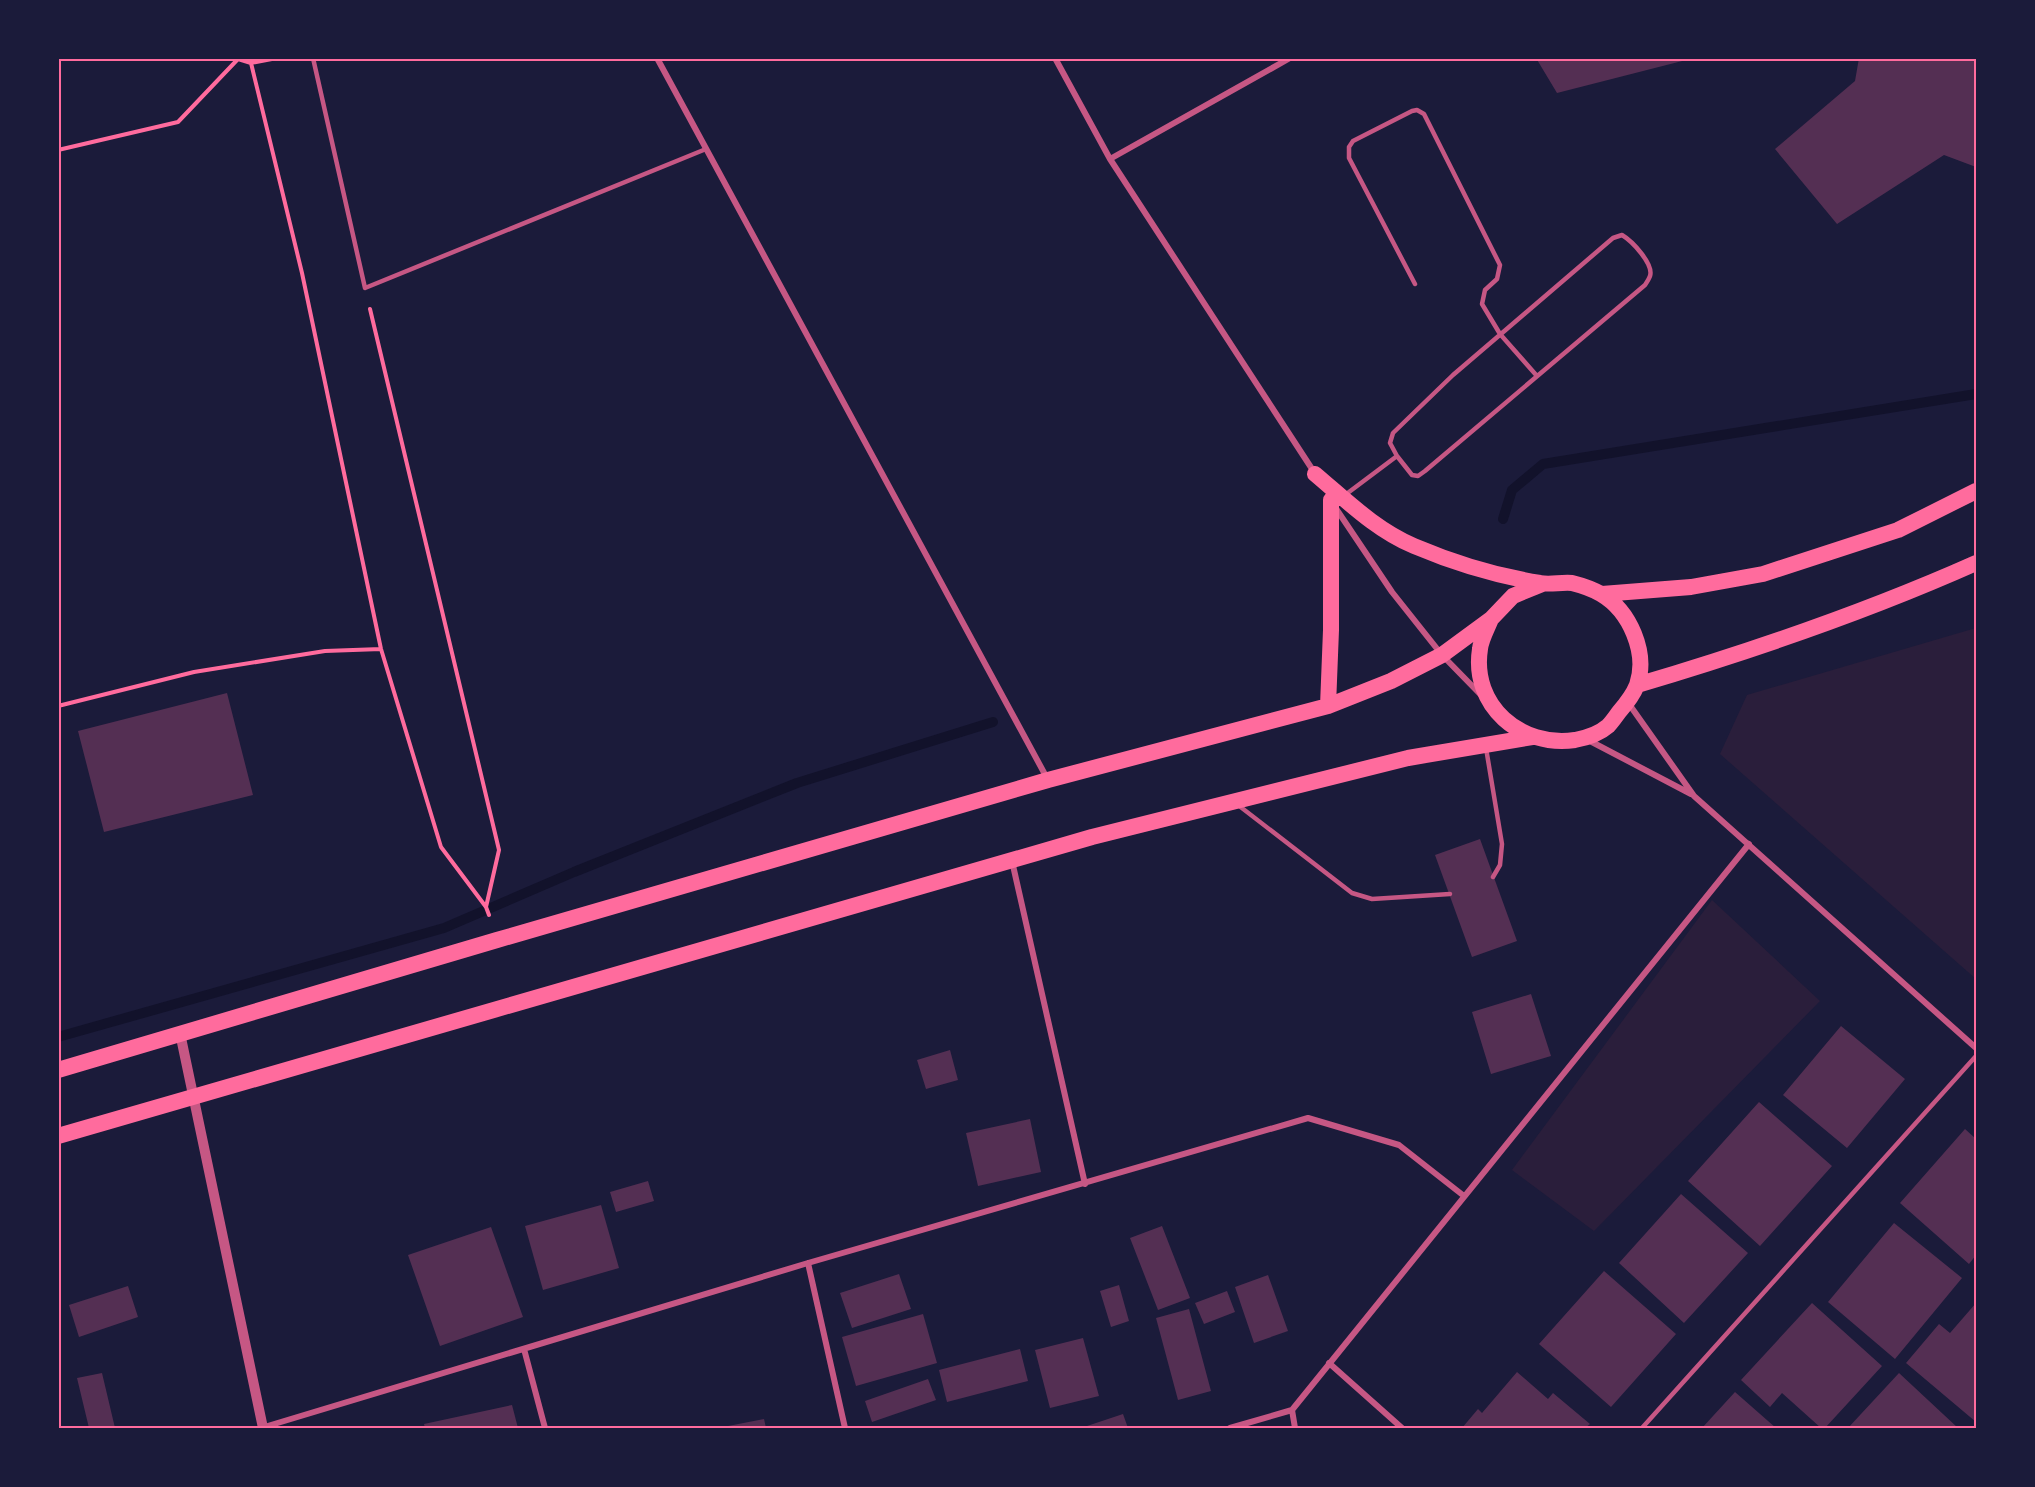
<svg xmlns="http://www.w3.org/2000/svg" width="2035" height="1487" viewBox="0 0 2035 1487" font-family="'DM Sans',sans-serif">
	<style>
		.green { fill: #2a1e3b }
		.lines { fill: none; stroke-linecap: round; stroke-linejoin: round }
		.stream { stroke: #12122b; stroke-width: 10 }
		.building { fill: #542f53 }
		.path { stroke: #ff6b9d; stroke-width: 4 }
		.service { stroke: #c65784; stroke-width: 4.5 }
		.minor { stroke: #c65784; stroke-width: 6 }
		.tertiary { stroke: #c65784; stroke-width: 10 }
		.trunk { stroke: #ff6b9d; stroke-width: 16 }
		.neatline { fill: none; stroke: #ff6b9d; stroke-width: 2 }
	</style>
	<rect width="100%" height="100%" fill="#1b1b3a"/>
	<path class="green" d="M 1976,628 L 1976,979 L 1720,754 L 1747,695 Z
		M 1712,900 L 1820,1001 L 1594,1231 L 1512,1170 Z"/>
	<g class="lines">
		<path class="stream" d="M 1503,519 L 1512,490 L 1543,464 L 1976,394
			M 58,1037 L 444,928 L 574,872 L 797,783 L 993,722"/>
	</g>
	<path class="building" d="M 1536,58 L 1690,58 L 1690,59 L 1557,93 Z
		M 1859,58 L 1976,58 L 1976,167 L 1944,155 L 1837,224 L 1775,149 L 1855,81 Z
		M 227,693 L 253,795 L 104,832 L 78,731 Z
		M 1480,839 L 1517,941 L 1472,957 L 1435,855 Z
		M 1531,994 L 1551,1056 L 1491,1074 L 1472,1012 Z
		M 1841,1026 L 1905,1079 L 1847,1148 L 1783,1095 Z
		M 950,1050 L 958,1080 L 926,1089 L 917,1060 Z
		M 1759,1102 L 1832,1166 L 1760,1246 L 1688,1181 Z
		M 1030,1119 L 1041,1172 L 978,1186 L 966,1133 Z
		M 1965,1129 L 1976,1139 L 1976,1255 L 1969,1264 L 1900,1203 Z
		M 648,1181 L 654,1201 L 616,1212 L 610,1192 Z
		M 1681,1194 L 1748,1253 L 1684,1323 L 1619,1263 Z
		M 601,1205 L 619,1268 L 543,1290 L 525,1226 Z
		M 1894,1223 L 1962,1278 L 1895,1359 L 1828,1302 Z
		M 1162,1226 L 1190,1298 L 1158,1310 L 1130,1238 Z
		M 491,1227 L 523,1317 L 440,1346 L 408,1255 Z
		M 1604,1271 L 1676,1334 L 1611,1407 L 1539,1344 Z
		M 899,1274 L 911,1309 L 852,1328 L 840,1293 Z
		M 1268,1275 L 1288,1331 L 1254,1343 L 1235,1287 Z
		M 1119,1285 L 1129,1321 L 1111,1327 L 1100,1291 Z
		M 128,1286 L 138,1317 L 79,1337 L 69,1305 Z
		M 1227,1291 L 1235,1312 L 1204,1324 L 1195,1303 Z
		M 1812,1303 L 1882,1366 L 1825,1428 L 1821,1428 L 1782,1393 L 1770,1407 L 1741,1380 Z
		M 1976,1303 L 1976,1422 L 1906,1363 L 1939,1324 L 1950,1333 Z
		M 1189,1309 L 1211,1391 L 1178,1400 L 1156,1318 Z
		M 923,1314 L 937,1363 L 856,1386 L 842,1337 Z
		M 1083,1338 L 1099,1396 L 1050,1408 L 1035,1350 Z
		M 1020,1349 L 1028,1381 L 947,1402 L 939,1370 Z
		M 1517,1372 L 1548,1399 L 1553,1393 L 1590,1424 L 1585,1428 L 1462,1428 L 1478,1409 L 1482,1413 Z
		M 102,1373 L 115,1428 L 89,1428 L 77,1378 Z
		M 1899,1373 L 1958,1428 L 1848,1428 Z
		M 928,1379 L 936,1400 L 872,1422 L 865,1401 Z
		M 1735,1392 L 1776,1428 L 1702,1428 Z
		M 512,1405 L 518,1428 L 425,1428 L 424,1424 Z
		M 1123,1414 L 1128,1428 L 1081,1428 Z
		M 764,1419 L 766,1428 L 723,1428 L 723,1427 Z"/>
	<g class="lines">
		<path class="path" d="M 238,59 L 251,63 L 277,58
			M 251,63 L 302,273 L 381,649 L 441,847 L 486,907
			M 58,150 L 178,122 L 238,59
			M 370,309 L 499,850 L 486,907 L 489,915
			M 58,706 L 194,672 L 325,651 L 381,649"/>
		<path class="service" d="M 313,58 L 365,288 L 706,149
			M 1415,284 L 1349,158 L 1349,147 L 1353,141 L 1412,111 L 1417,110 L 1424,114 L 1500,265 L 1497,279 L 1485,290 L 1482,304 L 1500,334 L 1537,376
			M 1345,495 L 1397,456 L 1390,443 L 1393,433 L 1453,375 L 1613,238 L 1622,235 C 1632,241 1654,264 1650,276 C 1649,279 1647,282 1645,285 L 1425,471 L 1418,476 L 1412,475 L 1397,456
			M 1486,748 L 1502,844 L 1500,865 L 1493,877
			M 1238,805 L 1352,893 L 1372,899 L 1450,894
			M 1642,1428 L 1976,1056"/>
		<path class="minor" d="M 657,58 L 1048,780
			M 1055,58 L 1110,159 L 1314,472
			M 1110,159 L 1290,58
			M 1335,507 L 1392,592 L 1442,655 L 1481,695
			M 1629,704 L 1694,796 L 1976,1048
			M 1588,740 L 1691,794
			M 1012,861 L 1085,1184
			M 808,1263 L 845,1428
			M 524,1349 L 545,1428
			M 1329,1363 L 1402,1428
			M 1292,1410 L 1295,1428
			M 261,1428 L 808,1263 L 1308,1118 L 1399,1145 L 1464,1196
			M 1230,1428 L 1292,1410 L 1749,844"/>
		<path class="tertiary" d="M 180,1033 L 263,1428"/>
		<path class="trunk" d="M 1315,474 C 1347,501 1376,530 1414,546 C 1454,563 1497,576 1540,583 C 1550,585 1561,582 1572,583 C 1580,585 1594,590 1601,594 C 1630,611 1648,653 1637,685 C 1633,695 1626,704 1619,712 C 1616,716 1612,722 1608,726 C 1600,733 1586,738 1575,740 C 1521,748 1471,706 1480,649 C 1481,639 1487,629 1491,619
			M 1602,594 L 1691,587 L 1763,574 L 1898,530 L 1976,491
			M 1637,685 C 1752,651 1866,612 1976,563
			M 1328,706 L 1331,630 L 1331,500
			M 58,1070 L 497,940 L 1048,780 L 1328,706 L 1391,681 L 1442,655 L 1491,619 L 1513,596 L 1542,584
			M 58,1136 L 1092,837 L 1408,758 L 1532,737"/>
	</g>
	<rect width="2035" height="1487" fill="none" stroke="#1b1b3a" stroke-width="120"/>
	<rect x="60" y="60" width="1915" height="1367" class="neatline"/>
</svg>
